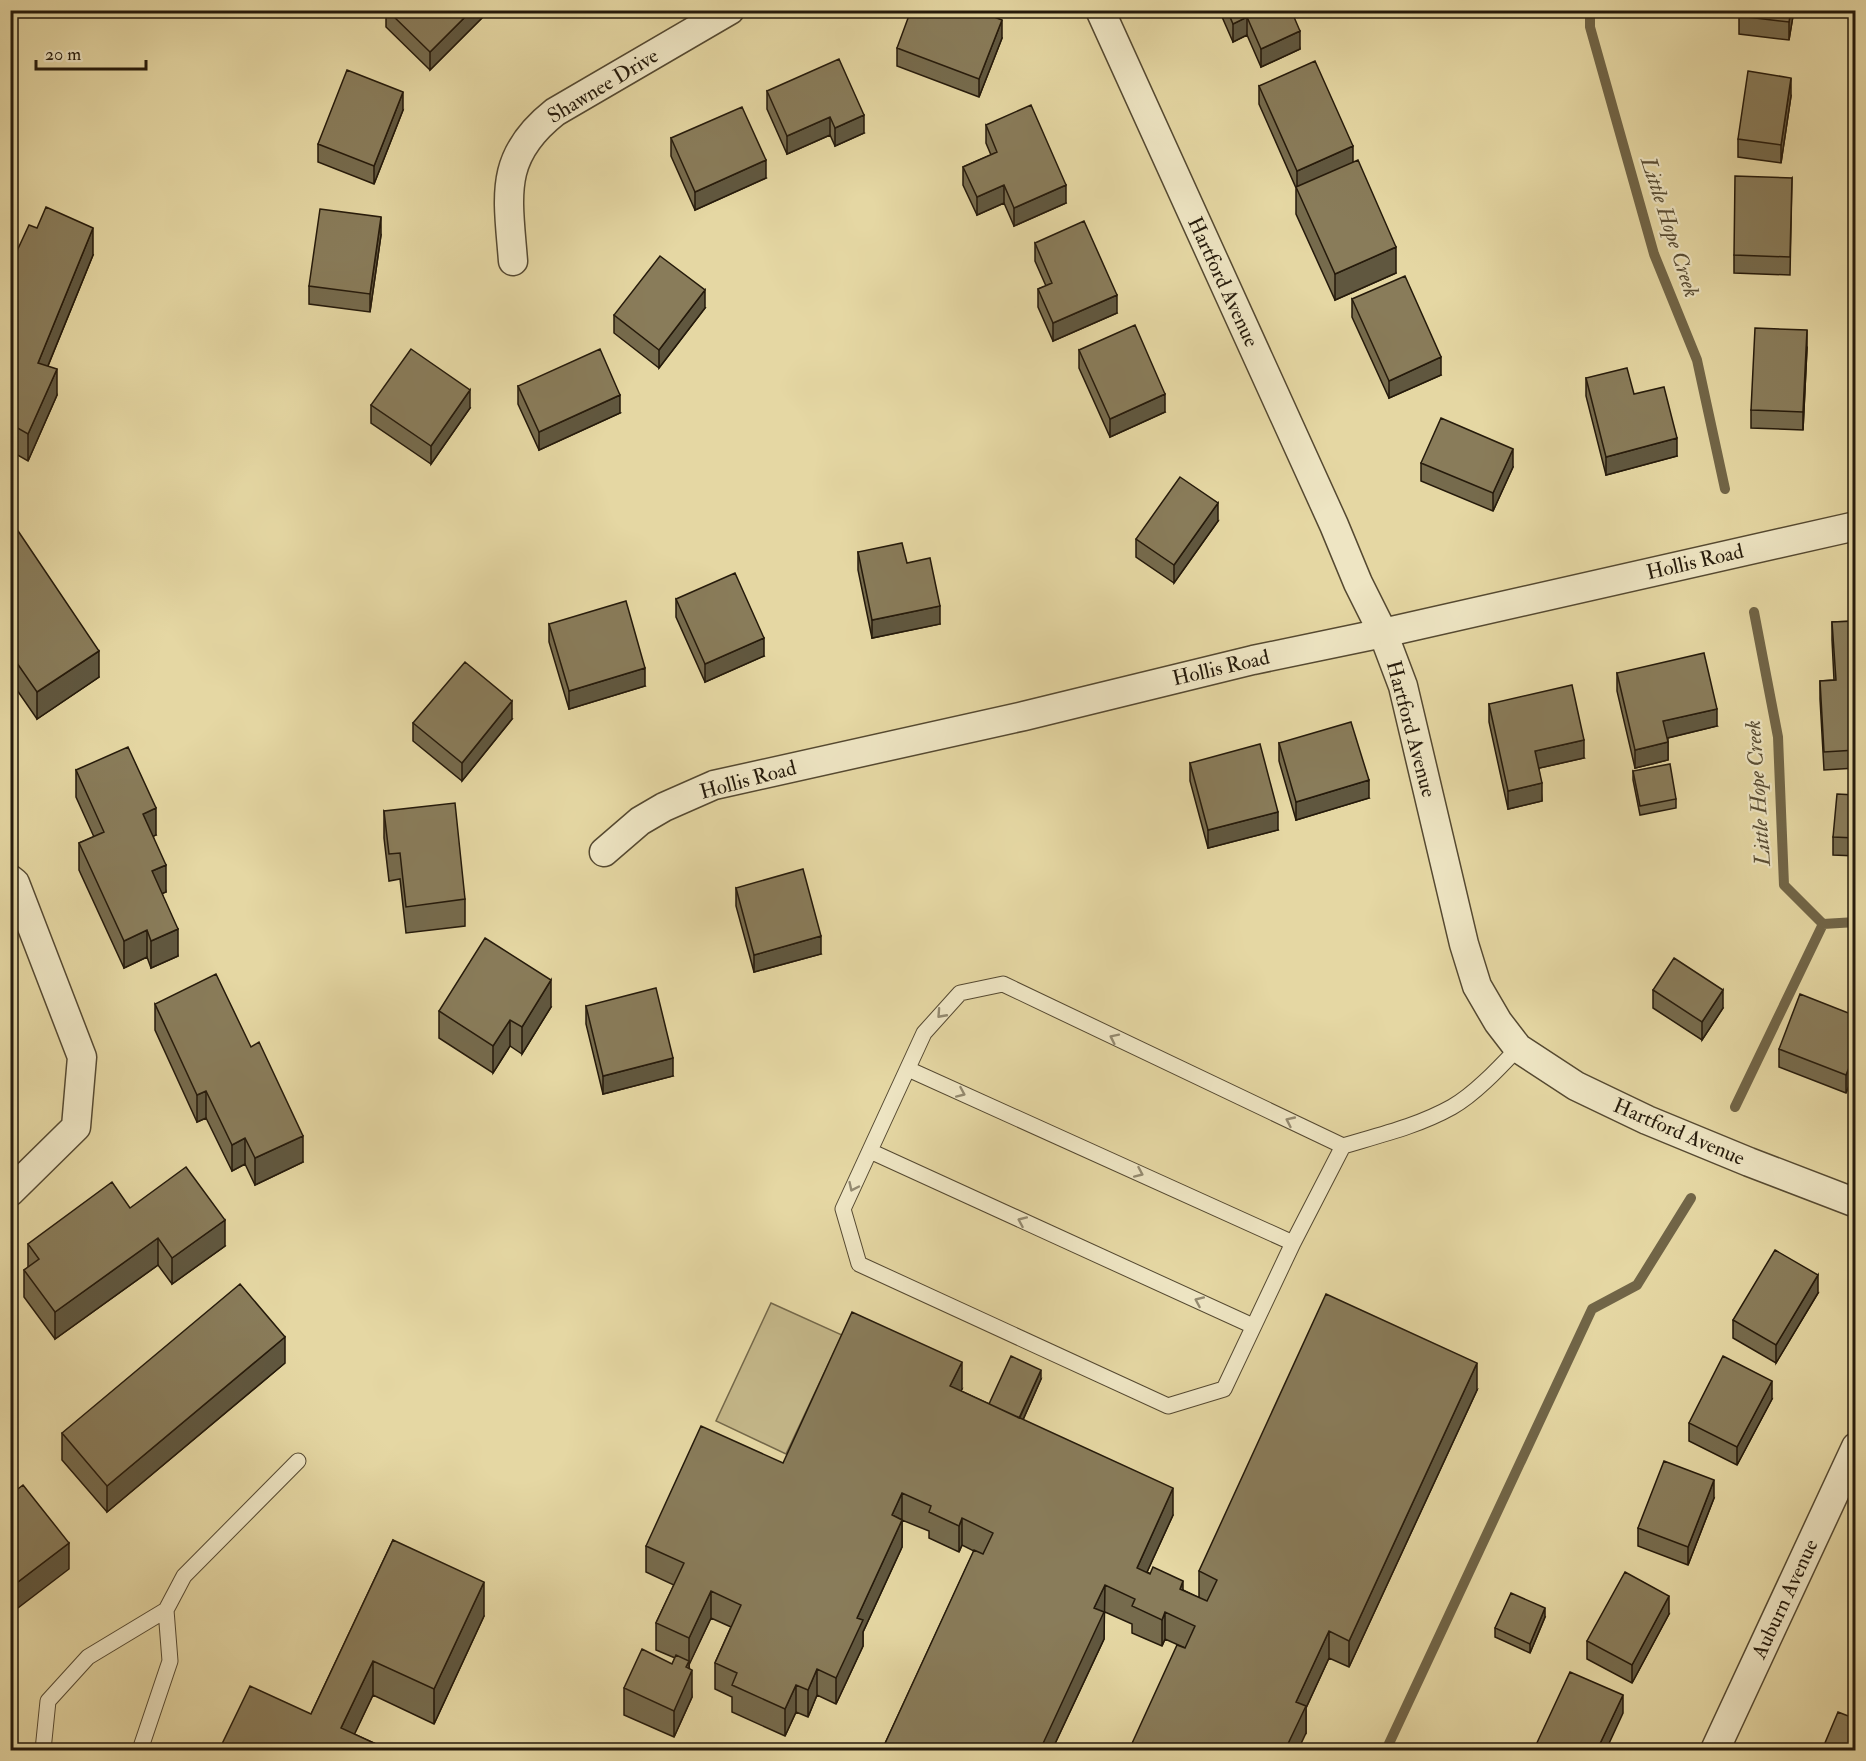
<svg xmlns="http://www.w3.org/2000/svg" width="1866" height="1761" viewBox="0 0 1866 1761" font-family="'IM FELL Double Pica',serif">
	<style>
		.green { fill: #c4b789; stroke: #74684a; stroke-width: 1.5 }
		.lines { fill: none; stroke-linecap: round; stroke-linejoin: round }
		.stream { stroke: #716547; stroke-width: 10 }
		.lane-casing { stroke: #554931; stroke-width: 17 }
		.street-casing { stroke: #554931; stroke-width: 31 }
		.lane { stroke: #eee5c3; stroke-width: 15 }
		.street { stroke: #eee5c3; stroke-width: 28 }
		.wall { fill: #766b4d; stroke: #251a0b; stroke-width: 1.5 }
		.shaded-wall { fill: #60573f; stroke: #251a0b; stroke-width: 1.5 }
		.building { fill: #897c5a; stroke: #251a0b; stroke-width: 1.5 }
		.oneway { stroke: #948a70 }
		.labels { text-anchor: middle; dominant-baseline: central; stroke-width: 4.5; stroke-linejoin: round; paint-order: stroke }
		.street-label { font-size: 21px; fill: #251a0b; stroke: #eee5c3 }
		.water-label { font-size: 22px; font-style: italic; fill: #584c33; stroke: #eee5c3 }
	</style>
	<rect width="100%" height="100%" fill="#e5d7a3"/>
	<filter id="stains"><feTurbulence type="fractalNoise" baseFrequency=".00333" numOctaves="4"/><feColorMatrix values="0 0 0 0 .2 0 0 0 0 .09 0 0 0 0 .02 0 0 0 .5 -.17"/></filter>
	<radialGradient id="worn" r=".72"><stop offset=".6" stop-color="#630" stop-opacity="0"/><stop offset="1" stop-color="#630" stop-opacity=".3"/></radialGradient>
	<path class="green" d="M 771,1303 L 842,1335 L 786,1454 L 716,1421 Z"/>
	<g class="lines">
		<path class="stream" d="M 1590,10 L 1590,27 L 1654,254 L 1697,360 L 1725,489
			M 1754,612 L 1778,737 L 1784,885 L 1823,924 L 1856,922
			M 1735,1107 L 1823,924
			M 1386,1750 L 1592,1309 L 1637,1285 L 1691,1198"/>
		<g class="lane-casing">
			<path id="lane" d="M 908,1069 L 1293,1243
				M 1343,1146 L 1293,1243 L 1224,1389 L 1168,1406 L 859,1264 L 843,1209 L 924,1033 L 960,993 L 1003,984 L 1343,1146 C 1380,1135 1418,1126 1452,1107 C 1475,1094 1500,1067 1518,1048
				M 870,1151 L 1253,1326
				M 43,1750 L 48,1701 L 88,1657 L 166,1610
				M 140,1750 L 170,1661 L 166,1610 L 184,1576 L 298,1461"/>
		</g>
		<g class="street-casing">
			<path id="street" d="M 1100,10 L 1334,525 L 1358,583 L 1383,633 L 1403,686 L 1464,944 L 1477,986 L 1498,1022 L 1518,1048 L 1576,1086 L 1647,1120 L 1749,1162 L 1856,1203
				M 513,261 C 508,196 498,157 555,112 L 730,10
				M 604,852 L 640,821 L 664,807 L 714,785 L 1024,716 L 1253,660 L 1383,633 L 1856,526
				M 10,879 L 15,883 L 82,1057 L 76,1127 L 10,1192
				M 1715,1750 L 1856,1447"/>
		</g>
		<use href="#lane" class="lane"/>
		<use href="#street" class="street"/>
	</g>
	<path class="wall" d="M 386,10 L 486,10 L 486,14 L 430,70 L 386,27 Z
		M 1219,10 L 1291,10 L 1300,49 L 1261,67 L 1247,35 L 1233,42 Z
		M 1794,10 L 1789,40 L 1739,34 L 1739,16 Z
		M 1002,38 L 979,97 L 897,66 L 897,48 Z
		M 1259,86 L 1353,162 L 1396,273 L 1335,300 L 1296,214 L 1296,188 L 1259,104 Z
		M 767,91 L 864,133 L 835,146 L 830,135 L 787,154 L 767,109 Z
		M 1791,96 L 1781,163 L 1738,157 L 1738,139 Z
		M 403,110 L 374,184 L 318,162 L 318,144 Z
		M 986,125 L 1066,203 L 1014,226 L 1004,203 L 977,215 L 963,185 L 963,167 L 991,155 L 986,143 Z
		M 671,138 L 766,178 L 695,210 L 671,156 Z
		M 1792,178 L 1790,275 L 1734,273 L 1734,255 Z
		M 381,235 L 370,312 L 309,304 L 309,286 Z
		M 1035,243 L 1117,313 L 1053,341 L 1038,307 L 1038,289 L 1046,286 L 1035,261 Z
		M 93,255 L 48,366 L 57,395 L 28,461 L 16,454 L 10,467 L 10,266 Z
		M 1352,299 L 1441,375 L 1389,398 L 1352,317 Z
		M 705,308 L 659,368 L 614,333 L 614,315 Z
		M 1807,348 L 1803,430 L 1751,428 L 1751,410 Z
		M 1079,350 L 1165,412 L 1110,437 L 1079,368 Z
		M 1586,378 L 1634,394 L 1677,456 L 1606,475 L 1586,396 Z
		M 518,386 L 620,413 L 539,450 L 518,404 Z
		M 371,405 L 470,408 L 431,464 L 371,423 Z
		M 1421,463 L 1513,467 L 1493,511 L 1421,481 Z
		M 10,519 L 99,677 L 37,719 L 10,680 Z
		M 1218,521 L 1174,583 L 1136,557 L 1136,539 Z
		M 858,552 L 907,563 L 940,624 L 872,638 L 858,570 Z
		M 676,599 L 764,656 L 705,682 L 676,617 Z
		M 1856,621 L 1856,768 L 1824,770 L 1820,699 L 1820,681 L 1834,680 L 1832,640 L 1832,622 Z
		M 549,624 L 645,686 L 569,709 L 549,642 Z
		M 1617,673 L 1717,726 L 1668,738 L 1668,760 L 1635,768 L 1617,691 Z
		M 1489,704 L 1584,758 L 1539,768 L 1542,801 L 1508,809 L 1489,722 Z
		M 512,719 L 462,781 L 413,741 L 413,723 Z
		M 1279,743 L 1369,798 L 1296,820 L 1279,761 Z
		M 1190,763 L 1278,830 L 1208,848 L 1190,781 Z
		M 76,770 L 156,835 L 153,836 L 166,892 L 162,893 L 178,956 L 151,968 L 147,957 L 124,968 L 79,870 L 79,843 L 94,837 L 76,797 Z
		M 1633,771 L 1676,799 L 1676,808 L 1640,815 L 1633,780 Z
		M 1856,795 L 1856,856 L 1833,855 L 1833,837 Z
		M 384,811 L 465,899 L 465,926 L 406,933 L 400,879 L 389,881 L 384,838 Z
		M 736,888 L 821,954 L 754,972 L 736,906 Z
		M 1653,990 L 1723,1008 L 1702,1040 L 1653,1008 Z
		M 155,1004 L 303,1162 L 255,1185 L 245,1164 L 232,1171 L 206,1118 L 197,1122 L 155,1030 Z
		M 586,1006 L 673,1076 L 603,1094 L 586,1024 Z
		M 551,1007 L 522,1054 L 510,1046 L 493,1073 L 439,1038 L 439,1011 Z
		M 1856,1016 L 1856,1068 L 1846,1093 L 1779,1067 L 1779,1049 Z
		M 130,1208 L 225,1246 L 172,1284 L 158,1265 L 55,1339 L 24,1297 L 24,1270 L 28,1268 L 28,1244 Z
		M 1818,1293 L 1776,1363 L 1733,1338 L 1733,1320 Z
		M 285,1363 L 107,1512 L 62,1460 L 62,1433 Z
		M 1041,1379 L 1023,1420 L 1173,1515 L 1147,1572 L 1199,1598 L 1199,1571 L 1477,1390 L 1349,1667 L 1329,1658 L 1306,1708 L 1306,1733 L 1185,1648 L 1165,1639 L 1162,1646 L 1132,1633 L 1132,1624 L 1105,1612 L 1104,1614 L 1104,1639 L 1052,1750 L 882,1750 L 974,1551 L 962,1545 L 959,1552 L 929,1538 L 929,1531 L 902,1520 L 902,1547 L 863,1632 L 863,1646 L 836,1704 L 817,1695 L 808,1717 L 796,1712 L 785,1736 L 732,1712 L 732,1697 L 715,1689 L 715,1663 L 731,1627 L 711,1618 L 689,1664 L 692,1697 L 674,1737 L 624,1715 L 624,1688 L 672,1664 L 675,1658 L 656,1650 L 656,1623 L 674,1585 L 646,1572 L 646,1546 L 783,1463 L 962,1389 L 961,1391 L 989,1404 Z
		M 1772,1399 L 1737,1465 L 1689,1441 L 1689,1423 Z
		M 1714,1498 L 1688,1565 L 1638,1546 L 1638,1528 Z
		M 393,1540 L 484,1616 L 434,1724 L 373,1695 L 354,1734 L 389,1750 L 222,1750 L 222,1744 L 311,1714 Z
		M 1669,1614 L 1632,1683 L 1587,1659 L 1587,1641 Z
		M 1545,1617 L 1530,1653 L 1495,1637 L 1495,1628 Z
		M 1856,1683 L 1856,1707 L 1853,1706 L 1853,1688 Z"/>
	<path class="shaded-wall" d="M 472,10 L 486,10 L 486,14 L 430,70 L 430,52 Z
		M 1791,10 L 1794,10 L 1789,40 L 1789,22 Z
		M 1247,17 L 1247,35 L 1233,42 L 1233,24 Z
		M 1002,20 L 1002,38 L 979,97 L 979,79 Z
		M 1300,31 L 1300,49 L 1261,67 L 1261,49 Z
		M 1791,78 L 1791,96 L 1781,163 L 1781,145 Z
		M 403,92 L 403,110 L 374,184 L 374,166 Z
		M 864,115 L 864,133 L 835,146 L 835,128 Z
		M 830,117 L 830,135 L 787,154 L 787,136 Z
		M 1353,146 L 1353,164 L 1297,189 L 1297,171 Z
		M 766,160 L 766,178 L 695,210 L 695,192 Z
		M 1004,185 L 1004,203 L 977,215 L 977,197 Z
		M 1066,185 L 1066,203 L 1014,226 L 1014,208 Z
		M 381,217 L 381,235 L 370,312 L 370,294 Z
		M 93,228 L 93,255 L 38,390 L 38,363 Z
		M 1396,247 L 1396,273 L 1335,300 L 1335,274 Z
		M 705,290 L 705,308 L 659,368 L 659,350 Z
		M 1117,295 L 1117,313 L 1053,341 L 1053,323 Z
		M 1807,330 L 1807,348 L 1803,430 L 1803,412 Z
		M 1441,357 L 1441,375 L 1389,398 L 1389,381 Z
		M 57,369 L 57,395 L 28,461 L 28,434 Z
		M 470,390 L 470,408 L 431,464 L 431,446 Z
		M 1165,394 L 1165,412 L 1110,437 L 1110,419 Z
		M 620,395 L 620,413 L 539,450 L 539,432 Z
		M 16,427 L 16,454 L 10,467 L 10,440 Z
		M 1677,438 L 1677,456 L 1606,475 L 1606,457 Z
		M 1513,449 L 1513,467 L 1493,511 L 1493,493 Z
		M 1218,503 L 1218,521 L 1174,583 L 1174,565 Z
		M 940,606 L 940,624 L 872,638 L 872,620 Z
		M 764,638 L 764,656 L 705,682 L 705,664 Z
		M 99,651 L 99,677 L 37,719 L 37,692 Z
		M 645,668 L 645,686 L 569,709 L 569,691 Z
		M 512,701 L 512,719 L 462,781 L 462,763 Z
		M 1717,709 L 1717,726 L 1663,739 L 1663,721 Z
		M 1584,740 L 1584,758 L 1535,769 L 1535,751 Z
		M 1668,742 L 1668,760 L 1635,768 L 1635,750 Z
		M 1369,780 L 1369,798 L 1296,820 L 1296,802 Z
		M 1542,783 L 1542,801 L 1508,809 L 1508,791 Z
		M 156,808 L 156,835 L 143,841 L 143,814 Z
		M 1278,812 L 1278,830 L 1208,848 L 1208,830 Z
		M 166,865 L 166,892 L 152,898 L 152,871 Z
		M 178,929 L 178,956 L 151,968 L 151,941 Z
		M 147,930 L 147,957 L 124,968 L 124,941 Z
		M 821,936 L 821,954 L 754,972 L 754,955 Z
		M 551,980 L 551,1007 L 522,1054 L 522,1027 Z
		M 1723,990 L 1723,1008 L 1702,1040 L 1702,1022 Z
		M 510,1020 L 510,1046 L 493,1073 L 493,1046 Z
		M 1856,1050 L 1856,1068 L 1846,1093 L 1846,1075 Z
		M 673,1058 L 673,1076 L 603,1094 L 603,1076 Z
		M 206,1091 L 206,1118 L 197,1122 L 197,1095 Z
		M 303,1136 L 303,1162 L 255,1185 L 255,1158 Z
		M 245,1138 L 245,1164 L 232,1171 L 232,1145 Z
		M 225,1220 L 225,1246 L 172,1284 L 172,1258 Z
		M 158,1238 L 158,1265 L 55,1339 L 55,1312 Z
		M 1818,1275 L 1818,1293 L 1776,1363 L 1776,1345 Z
		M 285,1337 L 285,1363 L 107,1512 L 107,1486 Z
		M 962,1362 L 962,1389 L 950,1413 L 950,1386 Z
		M 1477,1363 L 1477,1390 L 1349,1667 L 1349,1641 Z
		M 1041,1370 L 1041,1379 L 1013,1442 L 1013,1433 Z
		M 1772,1381 L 1772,1399 L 1737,1465 L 1737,1447 Z
		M 1714,1480 L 1714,1498 L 1688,1565 L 1688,1547 Z
		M 1173,1488 L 1173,1515 L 1137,1594 L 1137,1568 Z
		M 902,1493 L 902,1520 L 892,1515 Z
		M 962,1518 L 962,1545 L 959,1552 L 959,1526 Z
		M 902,1520 L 902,1547 L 863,1632 L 863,1646 L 836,1704 L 836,1678 L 857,1618 Z
		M 69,1543 L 69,1569 L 10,1614 L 10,1588 Z
		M 1183,1581 L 1183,1607 L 1180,1589 Z
		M 484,1582 L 484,1616 L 434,1724 L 434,1689 Z
		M 1105,1585 L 1104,1639 L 1052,1750 L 1040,1750 L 1094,1608 Z
		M 711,1591 L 711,1618 L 689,1665 L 689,1638 Z
		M 1669,1596 L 1669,1614 L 1632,1683 L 1632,1665 Z
		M 1545,1608 L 1545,1617 L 1530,1653 L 1530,1644 Z
		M 1165,1612 L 1165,1639 L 1162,1646 L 1162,1620 Z
		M 1329,1631 L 1329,1658 L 1306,1708 L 1306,1733 L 1298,1750 L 1285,1750 L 1296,1702 Z
		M 373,1661 L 373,1695 L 347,1750 L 341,1728 Z
		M 689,1661 L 689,1676 L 692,1670 L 692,1697 L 674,1737 L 674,1711 L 686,1667 Z
		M 817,1669 L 817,1695 L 808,1717 L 808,1690 Z
		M 796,1685 L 796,1712 L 785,1736 L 785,1709 Z
		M 1623,1695 L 1623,1713 L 1606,1750 L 1597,1750 Z"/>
	<path class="building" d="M 387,10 L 472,10 L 430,52 Z
		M 911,10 L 976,10 L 1002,20 L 979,79 L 897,48 Z
		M 1227,10 L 1291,10 L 1300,31 L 1261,49 L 1247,17 L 1233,24 Z
		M 1739,10 L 1791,10 L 1789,22 L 1739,16 Z
		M 839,59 L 864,115 L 835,128 L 830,117 L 787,136 L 767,91 Z
		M 1315,61 L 1353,146 L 1297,171 L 1259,86 Z
		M 347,70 L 403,92 L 374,166 L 318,144 Z
		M 1748,71 L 1791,78 L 1781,145 L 1738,139 Z
		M 1031,105 L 1066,185 L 1014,208 L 1004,185 L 977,197 L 963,167 L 997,152 L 986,125 Z
		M 742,107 L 766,160 L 695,192 L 671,138 Z
		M 1358,160 L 1396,247 L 1335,274 L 1296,187 Z
		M 1735,176 L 1792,178 L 1790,257 L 1734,255 Z
		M 46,207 L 93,228 L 38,363 L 57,369 L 28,434 L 16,427 L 10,440 L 10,266 L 29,225 L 37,228 Z
		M 320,209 L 381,217 L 370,294 L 309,286 Z
		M 1084,221 L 1117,295 L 1053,323 L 1038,289 L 1052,283 L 1035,243 Z
		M 660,256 L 705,290 L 659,350 L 614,315 Z
		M 1405,276 L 1441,357 L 1389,381 L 1352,299 Z
		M 1135,325 L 1165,394 L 1110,419 L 1079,350 Z
		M 1755,328 L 1807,330 L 1803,412 L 1751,410 Z
		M 411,349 L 470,390 L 431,446 L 371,405 Z
		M 600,349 L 620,395 L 539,432 L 518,386 Z
		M 1627,368 L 1634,394 L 1664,387 L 1677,438 L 1606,457 L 1586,378 Z
		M 1441,418 L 1513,449 L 1493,493 L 1421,463 Z
		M 1180,477 L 1218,503 L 1174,565 L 1136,539 Z
		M 10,519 L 99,651 L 37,692 L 10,653 L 10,640 L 13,638 L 10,634 Z
		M 902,543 L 907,563 L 930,558 L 940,606 L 872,620 L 858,552 Z
		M 735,573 L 764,638 L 705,664 L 676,599 Z
		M 626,601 L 645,668 L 569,691 L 549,624 Z
		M 1856,621 L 1856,750 L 1824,752 L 1820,681 L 1836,680 L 1832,622 Z
		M 1704,653 L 1717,709 L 1663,721 L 1668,742 L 1635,750 L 1617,673 Z
		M 465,662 L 512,701 L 462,763 L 413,723 Z
		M 1572,685 L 1584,740 L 1535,751 L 1542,783 L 1508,791 L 1489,704 Z
		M 1351,722 L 1369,780 L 1296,802 L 1279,743 Z
		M 1260,744 L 1278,812 L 1208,830 L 1190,763 Z
		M 128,747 L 156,808 L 143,814 L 166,865 L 152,871 L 178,929 L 151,941 L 147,930 L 124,941 L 79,843 L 104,832 L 76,770 Z
		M 1670,764 L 1676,799 L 1640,806 L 1633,771 Z
		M 1837,794 L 1856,795 L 1856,838 L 1833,837 Z
		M 455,803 L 465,899 L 406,907 L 400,853 L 389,854 L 384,811 Z
		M 803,869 L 821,936 L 754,955 L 736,888 Z
		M 485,938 L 551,980 L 522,1027 L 510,1020 L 493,1046 L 439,1011 Z
		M 1674,958 L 1723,990 L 1702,1022 L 1653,990 Z
		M 216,974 L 251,1047 L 259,1042 L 303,1136 L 255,1158 L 245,1138 L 232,1145 L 206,1091 L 197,1095 L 155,1004 Z
		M 656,988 L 673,1058 L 603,1076 L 586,1006 Z
		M 1800,994 L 1856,1016 L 1856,1050 L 1846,1075 L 1779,1049 Z
		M 186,1167 L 225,1220 L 172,1258 L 158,1238 L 55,1312 L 24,1270 L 39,1259 L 28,1244 L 112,1182 L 130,1208 Z
		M 1775,1250 L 1818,1275 L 1776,1345 L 1733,1320 Z
		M 240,1284 L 285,1337 L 107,1486 L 62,1433 Z
		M 1326,1294 L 1477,1363 L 1349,1641 L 1329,1631 L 1296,1702 L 1306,1706 L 1285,1750 L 1129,1750 L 1177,1645 L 1185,1648 L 1195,1626 L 1165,1612 L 1162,1620 L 1132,1606 L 1135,1599 L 1105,1585 L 1094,1608 L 1104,1612 L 1040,1750 L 882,1750 L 974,1550 L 983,1554 L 993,1533 L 962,1518 L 959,1526 L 929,1512 L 931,1506 L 902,1493 L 892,1515 L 902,1520 L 857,1618 L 863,1620 L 836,1678 L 817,1669 L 808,1690 L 796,1685 L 785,1709 L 732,1685 L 737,1673 L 715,1663 L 741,1605 L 711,1591 L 689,1638 L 656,1623 L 684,1563 L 646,1546 L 701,1426 L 783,1463 L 852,1312 L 962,1362 L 950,1386 L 1173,1488 L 1137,1568 L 1150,1574 L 1153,1567 L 1183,1581 L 1180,1589 L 1207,1601 L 1217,1580 L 1199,1571 Z
		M 1011,1356 L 1041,1370 L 1019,1418 L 989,1404 Z
		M 1723,1356 L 1772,1381 L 1737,1447 L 1689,1423 Z
		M 1664,1461 L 1714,1480 L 1688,1547 L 1638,1528 Z
		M 23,1485 L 69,1543 L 10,1588 L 10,1495 Z
		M 393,1540 L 484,1582 L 434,1689 L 373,1661 L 341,1728 L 389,1750 L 235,1750 L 222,1744 L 250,1686 L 311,1714 Z
		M 1625,1572 L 1669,1596 L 1632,1665 L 1587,1641 Z
		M 1511,1593 L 1545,1608 L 1530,1644 L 1495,1628 Z
		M 642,1649 L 672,1664 L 676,1655 L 689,1661 L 686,1667 L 692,1670 L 674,1711 L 624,1688 Z
		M 1570,1672 L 1623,1695 L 1597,1750 L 1543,1750 L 1535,1747 Z
		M 1838,1712 L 1856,1719 L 1856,1750 L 1822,1750 Z"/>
	<defs><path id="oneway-chevron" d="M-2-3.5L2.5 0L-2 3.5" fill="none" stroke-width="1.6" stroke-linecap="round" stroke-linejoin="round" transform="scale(1.5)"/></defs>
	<g class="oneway">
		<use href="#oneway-chevron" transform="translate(941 1014) rotate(132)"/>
		<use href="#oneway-chevron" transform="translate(1114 1038) rotate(-154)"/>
		<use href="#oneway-chevron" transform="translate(961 1093) rotate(24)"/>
		<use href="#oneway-chevron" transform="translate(1290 1121) rotate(-155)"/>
		<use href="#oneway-chevron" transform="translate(1139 1173) rotate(24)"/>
		<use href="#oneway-chevron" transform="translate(853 1187) rotate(115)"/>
		<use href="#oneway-chevron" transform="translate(1022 1221) rotate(-156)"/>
		<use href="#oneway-chevron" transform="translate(1199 1301) rotate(-156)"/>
	</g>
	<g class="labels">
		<g class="street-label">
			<text transform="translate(603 86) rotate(-31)">Shawnee Drive</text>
			<text transform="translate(1223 282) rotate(65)">Hartford Avenue</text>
			<text transform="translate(1695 562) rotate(-13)">Hollis Road</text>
			<text transform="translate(1221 668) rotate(-13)">Hollis Road</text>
			<text transform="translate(1411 729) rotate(75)">Hartford Avenue</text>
			<text transform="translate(748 780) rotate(-15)">Hollis Road</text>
			<text transform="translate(1679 1132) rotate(23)">Hartford Avenue</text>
			<text transform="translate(1785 1599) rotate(-65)">Auburn Avenue</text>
		</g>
		<g class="water-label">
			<text transform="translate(1670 227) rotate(72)">Little Hope Creek</text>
			<text transform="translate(1758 793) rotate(-94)">Little Hope Creek</text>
		</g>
	</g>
	<rect width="1866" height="1761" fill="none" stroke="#e5d7a3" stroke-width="36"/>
	<rect x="12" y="12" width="1842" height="1737" fill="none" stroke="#251a0b" stroke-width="3"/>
	<rect x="18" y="18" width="1830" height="1725" fill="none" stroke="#251a0b" stroke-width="1.5"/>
	<path d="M36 60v9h110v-9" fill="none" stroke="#251a0b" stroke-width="3"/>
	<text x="45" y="60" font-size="18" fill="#251a0b" stroke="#eee5c3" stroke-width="4.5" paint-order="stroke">20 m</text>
	<rect width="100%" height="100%" filter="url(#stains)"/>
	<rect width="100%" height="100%" fill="url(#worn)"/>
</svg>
